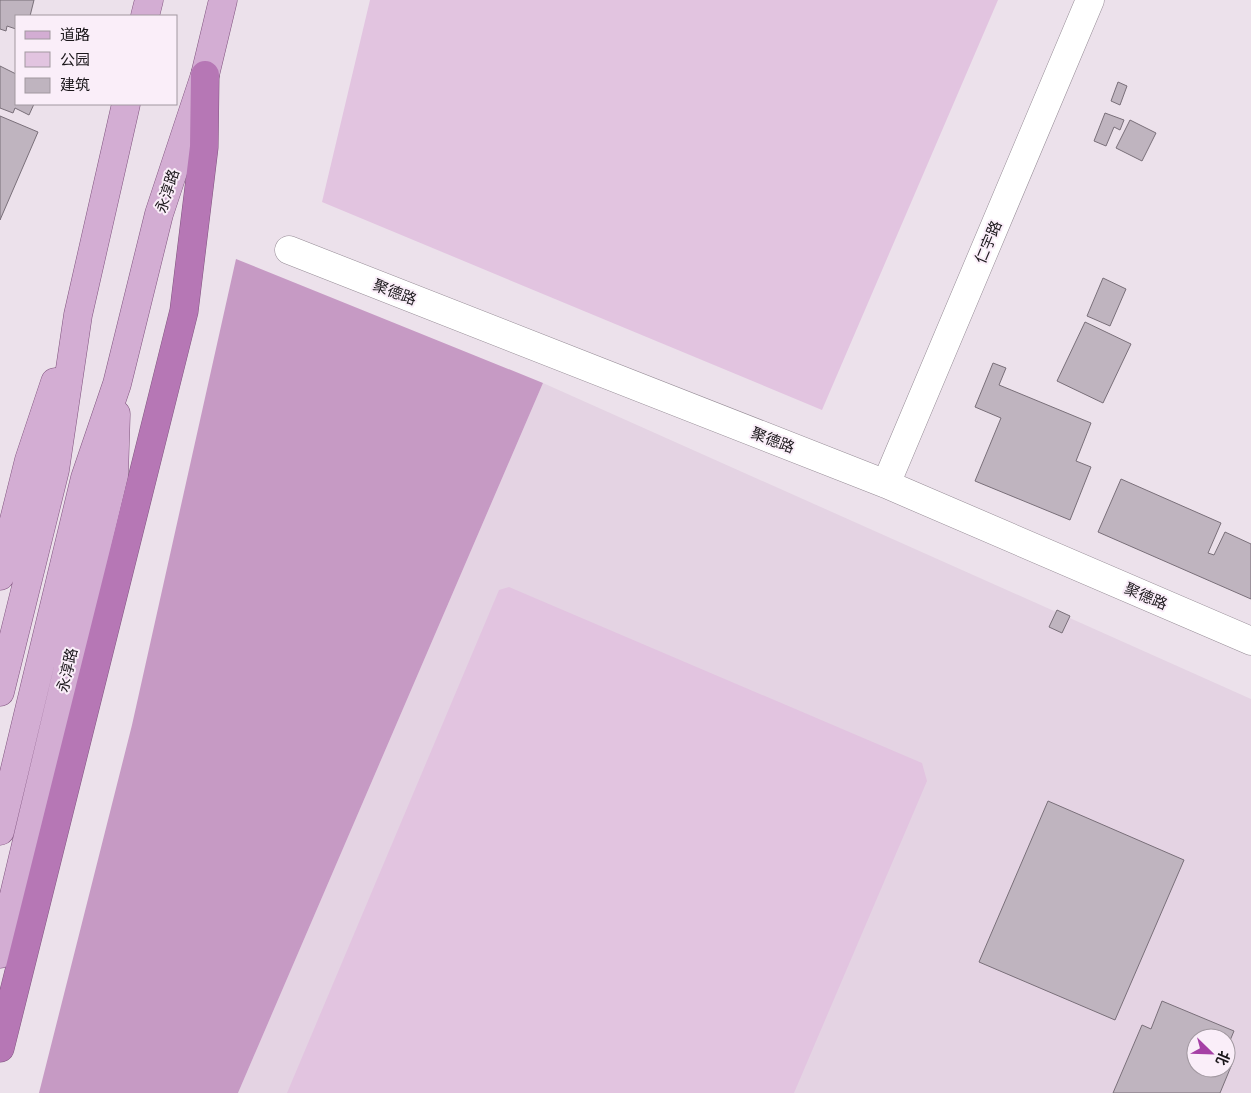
<svg xmlns="http://www.w3.org/2000/svg" width="1251" height="1093" viewBox="0 0 1251 1093" font-family="'PT Sans','Noto Sans SC',sans-serif">
	<style>
		.built { fill: #e4d3e3; fill-rule: evenodd }
		.green { fill: #e2c4e0 }
		.forest { fill: #c69ac4 }
		.building { fill: #bfb4bf; stroke: #796f79 }
		.lines { fill: none; stroke-linecap: round; stroke-linejoin: round }
		.minor-casing { stroke: #968c96; stroke-width: 29 }
		.major-casing { stroke: #80557f; stroke-width: 29 }
		.highway-casing { stroke: #80557f; stroke-width: 29 }
		.minor { stroke: #fff; stroke-width: 28 }
		.major { stroke: #d3add3; stroke-width: 28 }
		.highway { stroke: #b677b5; stroke-width: 28 }
		.labels { text-anchor: middle; dominant-baseline: central; stroke-width: 4; stroke-linejoin: round; paint-order: stroke }
		.street-label { font-size: 15px; fill: #1b171b; stroke: #faeef9 }
	</style>
	<rect width="100%" height="100%" fill="#ece1eb"/>
	<path class="built" d="M 543,383 L 1251,699 L 1251,1093 L 238,1093 ZM 1196,1038 L 1226,1038 L 1226,1068 L 1196,1068 Z"/>
	<path class="green" d="M 370,0 L 998,0 L 822,410 L 322,202 Z
		M 509,587 L 922,763 L 927,781 L 794,1093 L 287,1093 L 499,590 Z"/>
	<path class="forest" d="M 236,259 L 543,383 L 238,1093 L 39,1093 L 132,725 Z"/>
	<path class="building" d="M 0,0 L 34,0 L 30,16 L 16,16 L 16,29 L 7,26 L 6,31 L 0,29 Z
		M 0,66 L 16,74 L 16,104 L 34,104 L 29,115 L 15,108 L 13,113 L 0,108 Z
		M 1118,82 L 1127,86 L 1120,105 L 1111,101 Z
		M 1105,113 L 1124,120 L 1120,130 L 1114,127 L 1106,146 L 1094,141 Z
		M 0,116 L 38,132 L 0,220 Z
		M 1130,120 L 1156,133 L 1142,161 L 1116,148 Z
		M 1103,278 L 1126,289 L 1110,326 L 1087,316 Z
		M 1085,322 L 1131,344 L 1103,403 L 1057,381 Z
		M 993,363 L 1006,368 L 999,385 L 1091,423 L 1076,461 L 1091,467 L 1070,520 L 975,481 L 1001,418 L 975,407 Z
		M 1121,479 L 1221,523 L 1208,553 L 1214,555 L 1225,532 L 1251,544 L 1251,599 L 1098,532 Z
		M 1057,610 L 1070,616 L 1062,633 L 1049,627 Z
		M 1048,801 L 1184,860 L 1115,1020 L 979,962 Z
		M 1162,1001 L 1234,1031 L 1226,1050 L 1226,1038 L 1196,1038 L 1196,1068 L 1226,1068 L 1226,1061 L 1232,1064 L 1220,1093 L 1113,1093 L 1142,1025 L 1151,1029 Z"/>
	<g class="lines">
		<g class="minor-casing">
			<path id="minor" d="M 289,250 L 886,484 L 1251,641
				M 886,484 L 1090,0"/>
		</g>
		<g class="major-casing">
			<path id="major" d="M 145,16 L 149,0
				M 0,576 L 29,460 L 55,382
				M 0,692 L 55,470 L 78,315 L 126,104
				M 0,831 L 85,478 L 117,384 L 159,214 L 205,75 L 223,0
				M 0,954 L 114,475 L 116,414"/>
		</g>
		<g class="highway-casing">
			<path id="highway" d="M 0,1048 L 184,311 L 204,147 L 205,75"/>
		</g>
		<use href="#minor" class="minor"/>
		<use href="#major" class="major"/>
		<use href="#highway" class="highway"/>
	</g>
	<g class="labels">
		<g class="street-label">
			<text transform="translate(167 191) rotate(-72)">永淳路</text>
			<text transform="translate(988 242) rotate(-67)">仁宇路</text>
			<text transform="translate(395 292) rotate(21)">聚德路</text>
			<text transform="translate(773 440) rotate(21)">聚德路</text>
			<text transform="translate(1146 596) rotate(23)">聚德路</text>
			<text transform="translate(67 670) rotate(-77)">永淳路</text>
		</g>
	</g>
	<rect x="15" y="15" width="162" height="90" fill="#faeef9" stroke="#a198a0"/>
	<rect x="25" y="31" width="25" height="8" fill="#d3add3" stroke="#a198a0"/>
	<text x="60" y="40" font-size="15" fill="#1b171b">道路</text>
	<rect x="25" y="52" width="25" height="15" fill="#e2c4e0" stroke="#a198a0"/>
	<text x="60" y="65" font-size="15" fill="#1b171b">公园</text>
	<rect x="25" y="78" width="25" height="15" fill="#bfb4bf" stroke="#a198a0"/>
	<text x="60" y="90" font-size="15" fill="#1b171b">建筑</text>
	<g transform="translate(1211 1053) rotate(113)"><circle r="24" fill="#faeef9" stroke="#a198a0"/>
	<path d="M0-4L9 19L0 12L-9 19Z" fill="#a540a5"/>
	<text y="-8" font-size="14" font-weight="bold" text-anchor="middle" fill="#1b171b">北</text>
	</g>
</svg>
